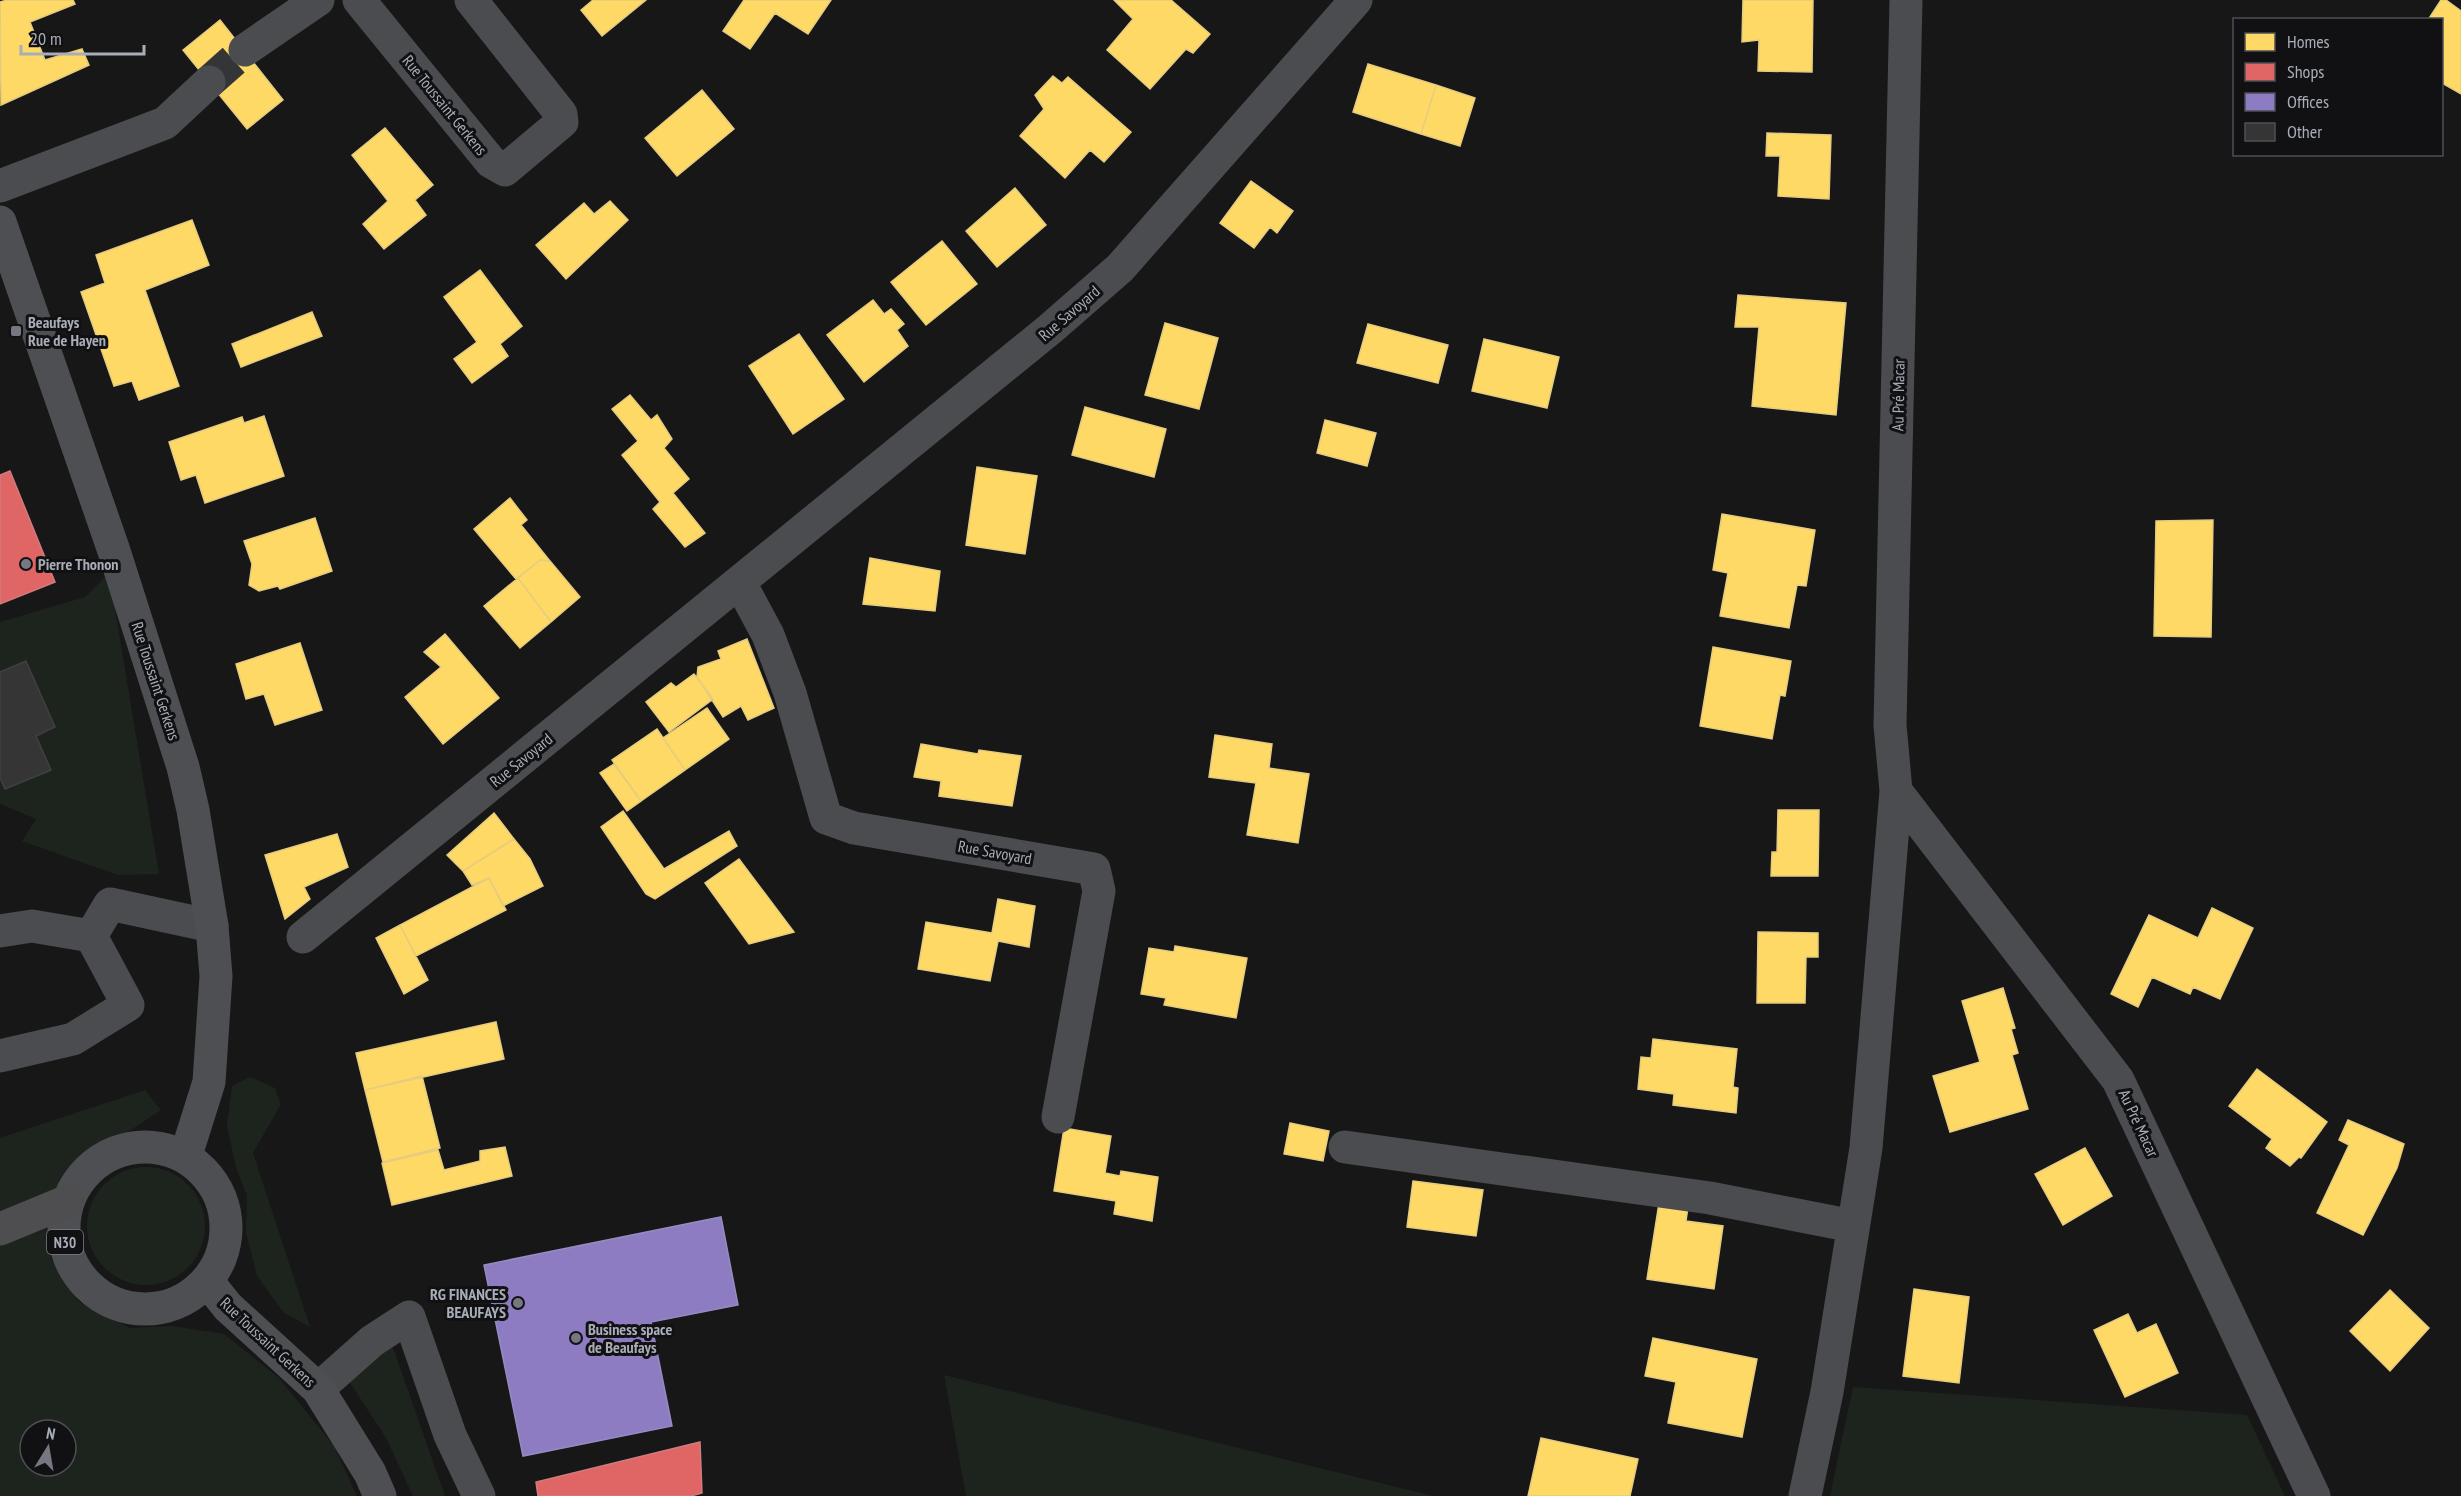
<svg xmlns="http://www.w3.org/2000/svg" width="2461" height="1496" viewBox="0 0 2461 1496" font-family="'PT Sans Narrow',sans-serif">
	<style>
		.green { fill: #1d241e; fill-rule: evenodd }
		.homes { fill: #ffd966; stroke: #e5cc7f; stroke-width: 1.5 }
		.shops { fill: #e06666; stroke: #cf7b7f; stroke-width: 1.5 }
		.offices { fill: #8e7cc3; stroke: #968bc0; stroke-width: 1.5 }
		.building { fill: #353536; stroke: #3f4043; stroke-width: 1.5 }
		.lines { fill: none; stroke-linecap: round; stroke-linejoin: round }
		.minor-tunnel { stroke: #343537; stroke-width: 33; stroke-dasharray: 33 16; stroke-linecap: butt }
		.minor { stroke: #4b4c50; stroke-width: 33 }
		.major { stroke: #4d4f52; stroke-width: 33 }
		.highway { stroke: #4e4e51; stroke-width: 33 }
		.poi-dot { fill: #757880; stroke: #111113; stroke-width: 2 }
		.labels { text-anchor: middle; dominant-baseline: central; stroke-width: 6; stroke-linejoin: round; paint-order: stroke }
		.shield { fill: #111113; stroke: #7b7e86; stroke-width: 1.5 }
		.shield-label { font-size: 15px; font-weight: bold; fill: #a8adb8 }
		.street-label { font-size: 16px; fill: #a8adb8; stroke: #111113 }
		.poi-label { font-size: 16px; font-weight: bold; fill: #a8adb8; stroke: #111113; text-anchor: start }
	</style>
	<rect width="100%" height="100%" fill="#171717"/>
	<path class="green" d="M 109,573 L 159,874 L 118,875 L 22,841 L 36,819 L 0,804 L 0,778 L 5,789 L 51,770 L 36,736 L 55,727 L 27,661 L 0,672 L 0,622 L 85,597 Z
		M 250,1077 L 275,1088 L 281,1104 L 253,1153 L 310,1327 L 284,1313 L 257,1276 L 246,1232 L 247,1195 L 236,1168 L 227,1125 L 232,1086 Z
		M 145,1090 L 161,1110 L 75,1167 L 46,1201 L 0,1214 L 0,1138 Z
		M87 1226a59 59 0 1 1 118 0a59 59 0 1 1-118 0Z
		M 47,1222 L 51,1258 L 79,1302 L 130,1328 L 172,1326 L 224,1334 L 279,1378 L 334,1446 L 357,1496 L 0,1496 L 0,1237 ZM 30,1430 L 66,1430 L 66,1466 L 30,1466 Z
		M 390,1339 L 445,1496 L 413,1496 L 386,1438 L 347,1378 Z
		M 944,1375 L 1433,1496 L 966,1496 Z
		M 1853,1387 L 2247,1415 L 2285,1496 L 1830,1496 Z"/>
	<path class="homes" d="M 7,0 L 73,0 L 75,4 L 30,22 L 45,60 L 82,49 L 89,65 L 1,105 L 0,2 Z
		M 593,0 L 646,0 L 602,36 L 581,10 Z
		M 744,0 L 831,0 L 808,34 L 775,13 L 750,49 L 723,31 Z
		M 1114,0 L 1171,0 L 1210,34 L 1193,53 L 1186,49 L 1150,89 L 1107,50 L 1133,19 Z
		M 1743,0 L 1813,0 L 1812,72 L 1758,71 L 1759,40 L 1742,42 Z
		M 2441,0 L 2446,0 L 2461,11 L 2461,94 L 2442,83 L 2442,20 L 2428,20 Z
		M 220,20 L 283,100 L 247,129 L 183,50 Z
		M 1368,64 L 1436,85 L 1421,134 L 1353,112 Z
		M 1053,76 L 1062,83 L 1068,77 L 1131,132 L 1104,162 L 1090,150 L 1065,178 L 1020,136 L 1044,109 L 1035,95 Z
		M 1436,85 L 1475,98 L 1460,146 L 1421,134 Z
		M 702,90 L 734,129 L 677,176 L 645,138 Z
		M 385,128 L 433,185 L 415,200 L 426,215 L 384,249 L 363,224 L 388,201 L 352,155 Z
		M 1767,133 L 1831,135 L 1829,199 L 1778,196 L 1780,156 L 1766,156 Z
		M 1251,181 L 1293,211 L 1277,233 L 1270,227 L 1254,248 L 1220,223 Z
		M 1015,188 L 1046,225 L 997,267 L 966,231 Z
		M 610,201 L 628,220 L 566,279 L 536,245 L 584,203 L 594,214 Z
		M 192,220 L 209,265 L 145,290 L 179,386 L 139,400 L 132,381 L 114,386 L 81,292 L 105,283 L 96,255 Z
		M 942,241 L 977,284 L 926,325 L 891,282 Z
		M 480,270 L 522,326 L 500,344 L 508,356 L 472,383 L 454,359 L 477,342 L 444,297 Z
		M 1738,295 L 1846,303 L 1836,415 L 1752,406 L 1759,327 L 1735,327 Z
		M 873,300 L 884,314 L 891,309 L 904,324 L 897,330 L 908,346 L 864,382 L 827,335 Z
		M 312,312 L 322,336 L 241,367 L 232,344 Z
		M 1165,323 L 1218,338 L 1199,409 L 1145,395 Z
		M 1368,324 L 1448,345 L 1438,383 L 1357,363 Z
		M 799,334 L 844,399 L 793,434 L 749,366 Z
		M 1484,339 L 1559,357 L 1547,408 L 1472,391 Z
		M 630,395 L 651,420 L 657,415 L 672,439 L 664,448 L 689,479 L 673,493 L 705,533 L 685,547 L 653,509 L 660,502 L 622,455 L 638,441 L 612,409 Z
		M 1085,407 L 1166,429 L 1154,477 L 1072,455 Z
		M 264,416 L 284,476 L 205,503 L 196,475 L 181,480 L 169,442 L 242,417 L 244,423 Z
		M 1325,420 L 1376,433 L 1367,466 L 1317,453 Z
		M 977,467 L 1037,476 L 1025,554 L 966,545 Z
		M 510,498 L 527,520 L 521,525 L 550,561 L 540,560 L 516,579 L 474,529 Z
		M 1722,514 L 1815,530 L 1806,586 L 1797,585 L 1789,628 L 1720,616 L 1728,573 L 1713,570 Z
		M 315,518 L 332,571 L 280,589 L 278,586 L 259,591 L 249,585 L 252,564 L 244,541 Z
		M 2213,520 L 2211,637 L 2154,636 L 2156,521 Z
		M 870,558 L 940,571 L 935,611 L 863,604 Z
		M 540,560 L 550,561 L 580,597 L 551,622 L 518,578 Z
		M 518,578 L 551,622 L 520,648 L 484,606 Z
		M 445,634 L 499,698 L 443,744 L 405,697 L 441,667 L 424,652 Z
		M 747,639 L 774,708 L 748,720 L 741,706 L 723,717 L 697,677 L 698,667 L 721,659 L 718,651 Z
		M 300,643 L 322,710 L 275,725 L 264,694 L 246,699 L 236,664 Z
		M 1713,647 L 1791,661 L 1785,696 L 1780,695 L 1772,739 L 1700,726 Z
		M 694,674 L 713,699 L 669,732 L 646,702 L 671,683 L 676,687 Z
		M 707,708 L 729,739 L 685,770 L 663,738 Z
		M 657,729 L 685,770 L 641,801 L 612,760 Z
		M 1215,735 L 1272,744 L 1269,768 L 1309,774 L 1298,843 L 1247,835 L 1256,783 L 1209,777 Z
		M 921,744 L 978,754 L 979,750 L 1021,756 L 1012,806 L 939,796 L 941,781 L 914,777 Z
		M 614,764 L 641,801 L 627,811 L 600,773 Z
		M 1778,810 L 1819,810 L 1818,876 L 1771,876 L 1772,852 L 1777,852 Z
		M 623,811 L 664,869 L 729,831 L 737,846 L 655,899 L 646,894 L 601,827 Z
		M 494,813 L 514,839 L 463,871 L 447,855 Z
		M 337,834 L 348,867 L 304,887 L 310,899 L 285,919 L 265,855 Z
		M 514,839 L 530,859 L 543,886 L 503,906 L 489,878 L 472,885 L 463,871 Z
		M 739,859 L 794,932 L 749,944 L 705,883 Z
		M 489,878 L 506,910 L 416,956 L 400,925 Z
		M 998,899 L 1035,906 L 1029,947 L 998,941 L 990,981 L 918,969 L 926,922 L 992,933 Z
		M 2212,908 L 2253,928 L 2220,999 L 2193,987 L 2190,994 L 2152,977 L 2138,1007 L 2111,994 L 2149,915 L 2198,938 Z
		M 400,925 L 428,980 L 404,994 L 376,938 Z
		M 1758,932 L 1818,933 L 1818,957 L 1806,957 L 1805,1003 L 1757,1003 Z
		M 1175,946 L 1247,958 L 1236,1018 L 1164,1005 L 1166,998 L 1141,994 L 1149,948 L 1174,952 Z
		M 2003,988 L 2015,1028 L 2011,1029 L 2018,1053 L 2012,1055 L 2028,1109 L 1950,1132 L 1933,1076 L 1980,1062 L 1962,1001 Z
		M 496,1022 L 504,1059 L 365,1090 L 356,1053 Z
		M 1653,1039 L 1737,1049 L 1733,1087 L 1738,1088 L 1736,1113 L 1673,1105 L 1674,1094 L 1638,1089 L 1641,1057 L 1651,1058 Z
		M 2257,1069 L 2327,1122 L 2301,1158 L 2299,1157 L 2290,1166 L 2266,1148 L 2272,1139 L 2229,1106 Z
		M 422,1076 L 440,1148 L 383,1162 L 365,1090 Z
		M 2348,1120 L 2404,1144 L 2397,1168 L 2363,1235 L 2317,1213 L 2349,1145 L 2339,1140 Z
		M 1290,1123 L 1329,1131 L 1323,1161 L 1284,1154 Z
		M 1064,1128 L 1111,1136 L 1105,1173 L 1120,1176 L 1121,1171 L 1158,1177 L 1152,1221 L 1114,1214 L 1116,1201 L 1054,1191 Z
		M 505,1147 L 512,1176 L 392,1205 L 382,1163 L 438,1150 L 444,1170 L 480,1161 L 480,1151 Z
		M 2085,1148 L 2112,1196 L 2063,1225 L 2035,1174 Z
		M 1413,1181 L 1483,1190 L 1476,1236 L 1407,1227 Z
		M 1659,1203 L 1688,1207 L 1686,1221 L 1723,1226 L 1714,1289 L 1647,1279 Z
		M 1914,1289 L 1969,1297 L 1959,1383 L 1903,1376 Z
		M 2390,1290 L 2429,1328 L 2390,1371 L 2350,1331 Z
		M 2128,1314 L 2137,1333 L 2156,1324 L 2178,1373 L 2125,1397 L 2094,1330 Z
		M 1653,1338 L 1757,1359 L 1742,1437 L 1668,1423 L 1676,1382 L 1645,1376 Z
		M 1541,1438 L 1638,1459 L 1630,1496 L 1528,1496 Z"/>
	<path class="shops" d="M 10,471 L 55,582 L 0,604 L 0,475 Z
		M 700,1442 L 702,1493 L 691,1496 L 538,1496 L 536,1482 Z"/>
	<path class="offices" d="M 721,1217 L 738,1305 L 651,1322 L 672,1426 L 523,1456 L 484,1265 Z"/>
	<path class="building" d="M 26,661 L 55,727 L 36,736 L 51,770 L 5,789 L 0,778 L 0,672 Z"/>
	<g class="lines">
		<path class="minor-tunnel" d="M 209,82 L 245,50"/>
		<path class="minor" d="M 359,0 L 491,162 L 505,170 L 562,122 L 561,114 L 471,0
			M 245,50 L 318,0
			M 0,186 L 165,123 L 209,82
			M 740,583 L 768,635 L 790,693 L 826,818 L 854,828 L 1094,869 L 1099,891 L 1058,1117
			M 1896,791 L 2118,1080 L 2314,1496
			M 0,931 L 32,926 L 91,936 L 128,1005 L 73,1039 L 0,1056
			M 91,936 L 110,904 L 212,926
			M 303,937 L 1050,329 L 1120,268 L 1356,0
			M 1345,1147 L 1710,1198 L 1853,1226
			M 318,1389 L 372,1341 L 409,1317 L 450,1435 L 479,1496
			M 1805,1496 L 1827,1392 L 1866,1148 L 1896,791 L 1890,725 L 1906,0"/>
		<path class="major" d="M 0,222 L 114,551 L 183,767 L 193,810 L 212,926 L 216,976 L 209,1082 L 186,1155
			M64 1228a81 81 0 1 1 162 0a81 81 0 1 1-162 0Z
			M 208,1282 L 228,1307 L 318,1389 L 370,1473 L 380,1496"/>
		<path class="highway" d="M 0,1229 L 68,1201"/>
	</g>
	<g class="poi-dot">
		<rect x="10" y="325" width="12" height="12" rx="3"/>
		<circle cx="26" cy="564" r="6"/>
		<circle cx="518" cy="1303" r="6"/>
		<circle cx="576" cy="1338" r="6"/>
	</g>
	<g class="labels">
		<rect class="shield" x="47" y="1230" width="36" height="24" rx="4.5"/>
		<g class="shield-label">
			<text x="65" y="1242">N30</text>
		</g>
		<g class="street-label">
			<text transform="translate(445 105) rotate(51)">Rue Toussaint Gerkens</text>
			<text transform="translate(1069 313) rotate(-41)">Rue Savoyard</text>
			<text transform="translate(1898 395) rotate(-89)">Au Pré Macar</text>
			<text transform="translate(156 681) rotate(72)">Rue Toussaint Gerkens</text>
			<text transform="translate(521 760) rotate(-39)">Rue Savoyard</text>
			<text transform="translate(995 852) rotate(10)">Rue Savoyard</text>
			<text transform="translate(2139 1123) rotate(65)">Au Pré Macar</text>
			<text transform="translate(268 1342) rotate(43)">Rue Toussaint Gerkens</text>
		</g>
		<g class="poi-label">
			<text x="28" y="322">Beaufays<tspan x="28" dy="18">Rue de Hayen</tspan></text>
			<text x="38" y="564">Pierre Thonon</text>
			<text x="506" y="1294" text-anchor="end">RG FINANCES<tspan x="506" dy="18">BEAUFAYS</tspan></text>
			<text x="588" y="1329">Business space<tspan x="588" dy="18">de Beaufays</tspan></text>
		</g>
	</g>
	<rect x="2233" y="18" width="210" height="138" fill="#111113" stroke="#4d4f55" stroke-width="1.5"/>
	<rect x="2245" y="33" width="30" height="18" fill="#ffd966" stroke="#4d4f55" stroke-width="1.5"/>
	<text x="2287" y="48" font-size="18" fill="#a8adb8">Homes</text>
	<rect x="2245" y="63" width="30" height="18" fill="#e06666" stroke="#4d4f55" stroke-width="1.5"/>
	<text x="2287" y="78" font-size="18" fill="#a8adb8">Shops</text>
	<rect x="2245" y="93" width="30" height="18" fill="#8e7cc3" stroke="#4d4f55" stroke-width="1.5"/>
	<text x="2287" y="108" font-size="18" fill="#a8adb8">Offices</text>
	<rect x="2245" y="123" width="30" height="18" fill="#353536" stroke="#4d4f55" stroke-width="1.5"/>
	<text x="2287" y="138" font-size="18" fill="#a8adb8">Other</text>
	<g transform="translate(48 1448) rotate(11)"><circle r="28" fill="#111113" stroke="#4d4f55" stroke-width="1.5"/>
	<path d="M0-4.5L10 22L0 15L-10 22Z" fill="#757880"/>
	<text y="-9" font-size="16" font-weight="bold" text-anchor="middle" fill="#a8adb8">N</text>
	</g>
	<path d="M21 45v9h123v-9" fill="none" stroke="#a8adb8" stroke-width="3"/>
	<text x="30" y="45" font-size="18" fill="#a8adb8" stroke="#111113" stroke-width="4.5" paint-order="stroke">20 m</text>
</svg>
